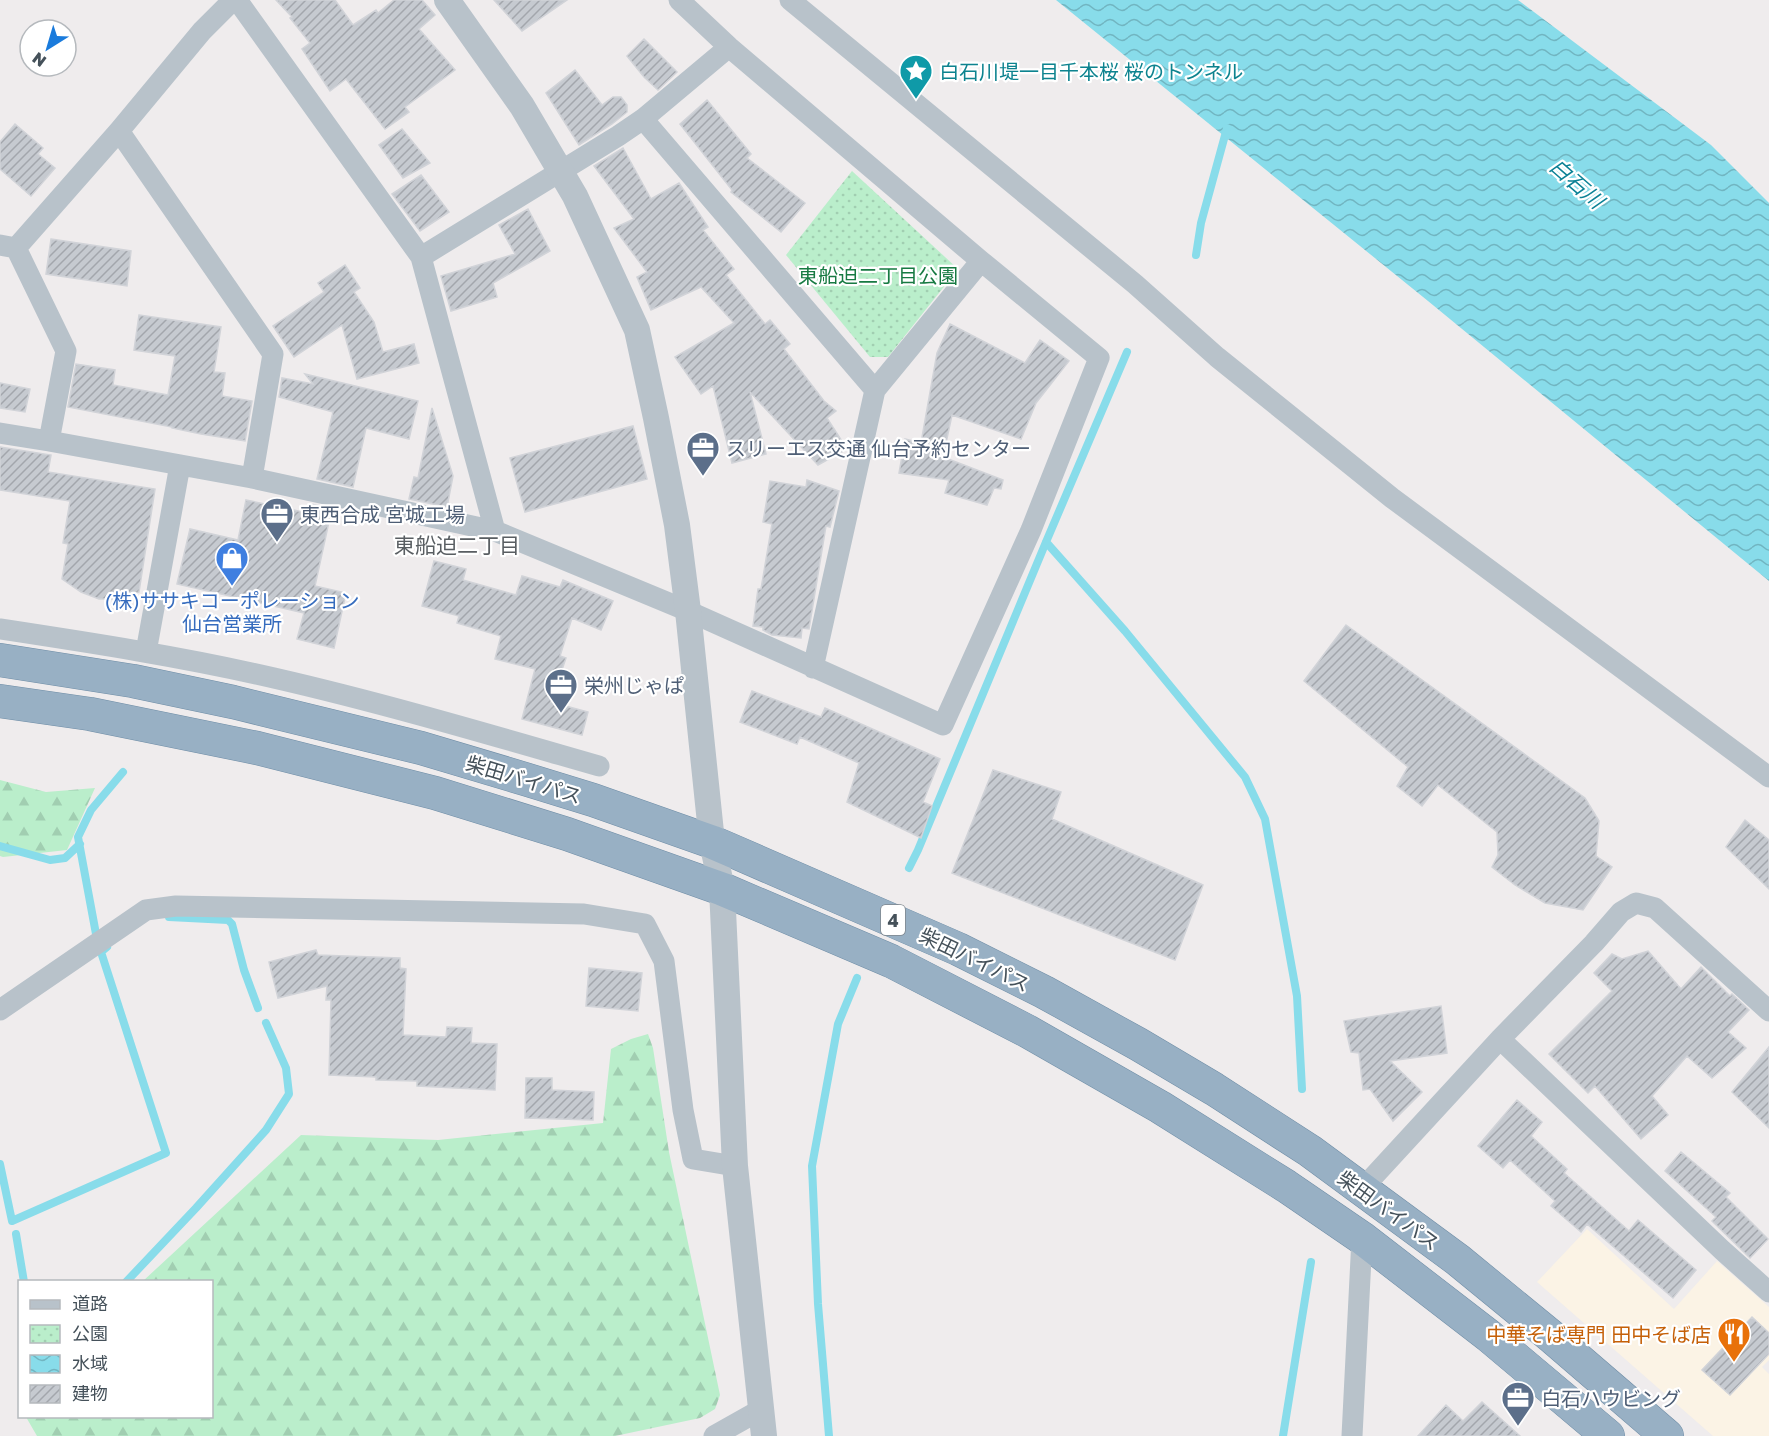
<svg xmlns="http://www.w3.org/2000/svg" width="1769" height="1436" viewBox="0 0 1769 1436" font-family="'Golos Text','Noto Sans JP',sans-serif">
	<style>
		.commercial { fill: #fbf3e5 }
		.forest { fill: url(#forest-firs) }
		.park { fill: url(#park-dots) }
		.water { fill: url(#water-waves) }
		.lines { fill: none; stroke-linecap: round; stroke-linejoin: round }
		.stream { stroke: #88dcea; stroke-width: 8 }
		.building { fill: url(#building-hatch); stroke: #d1d3d8; stroke-width: 1.5 }
		.trunk-casing { stroke: #708ea7; stroke-width: 34 }
		.minor { stroke: #b8c2ca; stroke-width: 21 }
		.tertiary { stroke: #b8c2ca; stroke-width: 26 }
		.trunk { stroke: #98b0c4; stroke-width: 33 }
		.labels { text-anchor: middle; dominant-baseline: central; stroke-width: 4.5; stroke-linejoin: round; paint-order: stroke }
		.shield { fill: #fff; stroke: #7d858c; stroke-width: 1.5 }
		.shield-label { font-size: 18px; font-weight: bold; fill: #45515a }
		.culture-label { font-size: 20px; fill: #0d838f; stroke: #fff; text-anchor: start }
		.park-label { font-size: 20px; fill: #177a42; stroke: #fff }
		.service-label { font-size: 20px; fill: #4e5e75; stroke: #fff; text-anchor: start }
		.shop-label { font-size: 20px; fill: #366cbe; stroke: #fff }
		.street-label { font-size: 20px; fill: #45515a; stroke: #fff }
		.food-label { font-size: 20px; fill: #c56008; stroke: #fff; text-anchor: end }
		.water-label { font-size: 21px; font-style: italic; fill: #0d8296; stroke: #fff }
		.neighbourhood-label { font-size: 21px; fill: #595e62; stroke: #fff }
	</style>
	<defs>
		<pattern id="forest-firs" width="22" height="20" patternUnits="userSpaceOnUse" patternTransform="scale(1.5)"><rect width="22" height="20" fill="#baeecb"/><path d="M5 1l3.5 6h-7zM16 11l3.5 6h-7z" fill="#a1ceb1"/></pattern>
		<pattern id="park-dots" width="8" height="8" patternUnits="userSpaceOnUse" patternTransform="scale(1.5)"><rect width="8" height="8" fill="#baeecb"/><path d="M2 2h.1M6 6h.1" fill="none" stroke="#a1ceb1" stroke-width="1.8" stroke-linecap="round"/></pattern>
		<pattern id="water-waves" width="16" height="10" patternUnits="userSpaceOnUse" patternTransform="scale(1.5)"><rect width="16" height="10" fill="#88dcea"/><path d="M0 5q4-4 8 0t8 0" fill="none" stroke="#71b5c1"/></pattern>
		<pattern id="building-hatch" width="6" height="6" patternUnits="userSpaceOnUse" patternTransform="scale(1.5)"><rect width="6" height="6" fill="#c6cad0"/><path d="M-1 1l2-2M0 6l6-6M5 7l2-2" fill="none" stroke="#a3a6ac"/></pattern>
	</defs>
	<rect width="100%" height="100%" fill="#efeced"/>
	<path class="commercial" d="M 1587,1229 L 1674,1309 L 1717,1261 L 1769,1307 L 1769,1360 L 1762,1367 L 1769,1374 L 1769,1436 L 1713,1436 L 1537,1282 Z"/>
	<path class="forest" d="M 0,780 L 46,792 L 95,788 L 67,850 L 3,857 L 0,856 Z
		M 648,1034 L 653,1048 L 669,1152 L 720,1395 L 715,1409 L 700,1418 L 615,1436 L 37,1436 L 26,1417 L 212,1416 L 212,1282 L 143,1281 L 301,1135 L 438,1140 L 603,1123 L 611,1049 L 631,1039 Z"/>
	<path class="park" d="M 852,171 L 958,269 L 888,357 L 870,357 L 786,255 Z"/>
	<path class="water" d="M 1056,0 L 1518,0 L 1711,145 L 1769,203 L 1769,581 L 1428,301 Z"/>
	<g class="lines">
		<path class="stream" d="M 1196,255 L 1201,223 L 1227,128
			M 1046,542 L 1125,631 L 1245,777 L 1265,819 L 1297,996 L 1302,1089
			M 0,846 L 50,860 L 65,858 L 80,844
			M 909,868 L 918,850 L 1046,542 L 1127,352
			M 169,917 L 228,920 L 232,924 L 244,970 L 258,1008
			M 96,934 L 78,837 L 91,810 L 123,772
			M 0,1164 L 12,1221 L 166,1153 L 101,952 L 107,947
			M 16,1234 L 24,1282
			M 126,1282 L 196,1208 L 266,1130 L 289,1094 L 286,1068 L 266,1023
			M 829,1436 L 818,1304 L 812,1166 L 838,1024 L 857,978
			M 1283,1436 L 1311,1262"/>
	</g>
	<path class="building" d="M 276,0 L 335,0 L 353,25 L 376,10 L 378,13 L 394,0 L 422,0 L 435,15 L 419,29 L 455,70 L 405,107 L 409,112 L 385,129 L 346,79 L 330,91 L 302,49 L 310,43 L 290,18 L 292,17 Z
		M 494,0 L 567,0 L 522,31 Z
		M 644,39 L 677,72 L 658,90 L 644,77 L 627,56 Z
		M 575,70 L 602,105 L 613,97 L 621,97 L 627,105 L 627,112 L 612,124 L 579,145 L 546,93 Z
		M 707,100 L 751,154 L 747,158 L 805,203 L 781,232 L 731,192 L 732,190 L 680,124 Z
		M 15,124 L 43,148 L 38,154 L 55,168 L 31,196 L 0,169 L 0,142 Z
		M 402,129 L 430,163 L 403,178 L 379,145 Z
		M 623,148 L 651,199 L 679,183 L 708,227 L 703,230 L 734,269 L 726,275 L 765,324 L 770,320 L 790,344 L 784,349 L 824,401 L 836,411 L 827,418 L 847,449 L 818,465 L 750,392 L 766,454 L 732,463 L 713,386 L 701,394 L 675,357 L 734,323 L 701,287 L 651,310 L 637,277 L 647,272 L 614,228 L 634,219 L 594,166 Z
		M 421,175 L 449,212 L 420,231 L 392,194 Z
		M 528,209 L 550,251 L 493,283 L 497,297 L 451,311 L 441,276 L 515,254 L 499,225 Z
		M 51,239 L 131,251 L 127,286 L 46,274 Z
		M 345,265 L 360,288 L 354,292 L 374,322 L 383,352 L 414,344 L 419,363 L 357,379 L 342,325 L 294,357 L 273,326 L 324,292 L 318,283 Z
		M 139,315 L 221,327 L 214,372 L 225,373 L 222,396 L 252,401 L 245,441 L 201,434 L 172,428 L 172,427 L 68,407 L 76,364 L 115,370 L 113,385 L 168,395 L 175,356 L 134,350 Z
		M 950,324 L 1025,363 L 1040,340 L 1069,361 L 1036,403 L 1021,439 L 952,415 L 943,457 L 1003,480 L 1001,489 L 994,488 L 987,505 L 945,493 L 949,480 L 899,473 L 905,439 L 921,443 L 937,353 Z
		M 305,374 L 418,401 L 409,439 L 366,428 L 353,487 L 317,479 L 333,412 L 279,397 L 282,378 L 313,384 Z
		M 0,383 L 30,389 L 25,412 L 0,408 Z
		M 432,408 L 453,476 L 447,507 L 409,499 L 414,477 L 418,478 Z
		M 633,426 L 647,479 L 525,512 L 510,458 Z
		M 0,447 L 51,455 L 48,472 L 155,489 L 139,592 L 119,599 L 99,599 L 81,592 L 62,579 L 68,544 L 63,543 L 70,501 L 0,490 Z
		M 807,480 L 839,491 L 830,527 L 826,526 L 809,629 L 802,628 L 801,638 L 772,635 L 763,630 L 763,627 L 753,626 L 758,589 L 761,589 L 772,524 L 763,522 L 770,481 L 806,487 Z
		M 246,500 L 308,513 L 311,504 L 332,508 L 315,586 L 346,593 L 334,648 L 297,639 L 304,613 L 177,584 L 190,529 L 238,540 Z
		M 434,561 L 466,569 L 463,580 L 516,595 L 522,576 L 560,587 L 563,580 L 613,601 L 601,630 L 572,618 L 560,656 L 566,658 L 551,702 L 588,712 L 582,735 L 522,719 L 535,669 L 495,659 L 501,636 L 457,623 L 459,616 L 422,606 Z
		M 1346,625 L 1585,798 L 1599,821 L 1596,856 L 1612,867 L 1583,910 L 1545,903 L 1515,885 L 1492,867 L 1498,855 L 1497,832 L 1438,785 L 1422,806 L 1397,786 L 1408,767 L 1304,681 Z
		M 752,691 L 821,717 L 825,708 L 940,759 L 923,802 L 932,806 L 921,838 L 847,802 L 859,763 L 800,737 L 797,744 L 740,722 Z
		M 993,770 L 1061,792 L 1052,819 L 1203,885 L 1175,960 L 952,873 Z
		M 1745,820 L 1769,840 L 1769,889 L 1726,847 Z
		M 316,950 L 318,955 L 400,958 L 400,968 L 406,969 L 403,1035 L 446,1037 L 447,1027 L 472,1028 L 471,1043 L 497,1044 L 495,1090 L 417,1086 L 417,1081 L 376,1080 L 376,1077 L 329,1075 L 331,1000 L 326,1000 L 327,986 L 278,998 L 269,962 Z
		M 1648,951 L 1681,989 L 1701,967 L 1730,996 L 1732,994 L 1749,1010 L 1728,1032 L 1746,1048 L 1712,1078 L 1687,1056 L 1652,1096 L 1668,1115 L 1641,1139 L 1595,1086 L 1588,1093 L 1549,1054 L 1612,991 L 1594,973 L 1612,954 L 1622,959 Z
		M 589,968 L 642,973 L 638,1011 L 586,1006 Z
		M 1441,1006 L 1447,1053 L 1390,1061 L 1422,1092 L 1393,1121 L 1370,1089 L 1363,1090 L 1359,1053 L 1351,1052 L 1344,1021 Z
		M 1769,1047 L 1769,1128 L 1732,1092 Z
		M 526,1078 L 552,1078 L 552,1090 L 594,1092 L 593,1120 L 525,1118 Z
		M 1517,1100 L 1542,1122 L 1531,1136 L 1567,1169 L 1564,1173 L 1629,1231 L 1638,1220 L 1696,1270 L 1673,1298 L 1587,1224 L 1581,1232 L 1551,1206 L 1555,1201 L 1510,1160 L 1503,1168 L 1478,1146 Z
		M 1681,1152 L 1730,1193 L 1726,1197 L 1768,1239 L 1750,1258 L 1712,1221 L 1716,1217 L 1665,1171 Z
		M 1752,1317 L 1769,1333 L 1769,1354 L 1730,1395 L 1702,1370 Z
		M 1482,1402 L 1520,1436 L 1418,1436 L 1446,1405 L 1463,1421 Z"/>
	<g class="lines">
		<g class="trunk-casing">
			<path id="trunk" d="M 0,660 L 133,681 L 233,702 L 421,748 L 528,780 L 593,800 L 712,842 L 958,949 L 1044,992 L 1138,1044 L 1214,1089 L 1310,1151 L 1458,1260 L 1552,1337 L 1667,1436
				M 0,701 L 90,714 L 257,748 L 435,793 L 567,834 L 722,889 L 891,961 L 1027,1031 L 1160,1107 L 1286,1186 L 1362,1238 L 1489,1336 L 1608,1436"/>
		</g>
		<path class="minor" d="M 237,0 L 421,257 L 495,531 L 688,611 L 943,725 L 1031,530 L 1099,358 L 981,261 L 729,47 L 679,0
			M 790,0 L 1135,284 L 1217,357 L 1392,498 L 1769,777
			M 643,119 L 875,390
			M 119,131 L 273,354 L 252,478 L 495,531
			M 0,245 L 16,248 L 119,131 L 202,31 L 233,0
			M 16,248 L 66,351 L 49,441 L 252,478
			M 421,257 L 618,136 L 643,119 L 729,47
			M 0,433 L 49,441
			M 0,629 C 92,643 183,657 274,678 C 383,703 491,735 599,766
			M 146,652 L 180,465
			M 813,668 L 875,390 L 981,261
			M 0,1010 L 146,910 L 176,906 L 584,914 L 645,924 L 664,961 L 683,1110 L 693,1159 L 735,1166
			M 1500,1039 L 1722,1250 L 1769,1292
			M 1361,1190 L 1500,1039 L 1594,943 L 1621,912 L 1636,903 L 1655,908 L 1769,1011
			M 714,1436 L 762,1409
			M 1352,1436 L 1362,1238"/>
		<path class="tertiary" d="M 447,0 L 522,106 L 575,196 L 637,330 L 656,418 L 677,525 L 688,611 L 712,842 L 722,889 L 735,1166 L 764,1436"/>
		<use href="#trunk" class="trunk"/>
	</g>
	<defs>
		<g id="sight-pin" transform="scale(1.725)"><path d="M0 17L-7.5 6A9.5 9.5 0 1 1 7.5 6Z" fill="#0f9aa8" stroke="#fff"/><path d="M0-6L1.8-2.2L6-1.7L2.9 1.2L3.7 5.4L0 3.3L-3.7 5.4L-2.9 1.2L-6-1.7L-1.8-2.2Z" fill="#fff"/></g>
		<g id="office-pin" transform="scale(1.725)"><path d="M0 17L-7.5 6A9.5 9.5 0 1 1 7.5 6Z" fill="#5c6f8a" stroke="#fff"/><path d="M-6-3h4V-5.5h4V-3h4V5H-6ZM-1-4.5V-3h2v-1.5ZM-6 0V1H6V0Z" fill="#fff"/></g>
		<g id="shop-pin" transform="scale(1.725)"><path d="M0 17L-7.5 6A9.5 9.5 0 1 1 7.5 6Z" fill="#3f7fe0" stroke="#fff"/><path d="M-5-2.5h2.3a2.7 3.5 0 0 1 5.4 0H5L5.5 6h-11ZM-1.5-2.5h3a1.5 2.3 0 0 0-3 0Z" fill="#fff"/></g>
		<g id="restaurant-pin" transform="scale(1.725)"><path d="M0 17L-7.5 6A9.5 9.5 0 1 1 7.5 6Z" fill="#e8710a" stroke="#fff"/><path d="M-5-6h1v4h1v-4h1v4h1v-4h1v5L-1.5 .5V6h-2V.5L-5-1ZM5-6V6H3V1.5H1.5Q1.5-4 5-6Z" fill="#fff"/></g>
	</defs>
	<g fill-rule="evenodd">
		<use href="#sight-pin" x="916" y="71"/>
		<use href="#office-pin" x="703" y="448"/>
		<use href="#office-pin" x="277" y="514"/>
		<use href="#shop-pin" x="232" y="558"/>
		<use href="#office-pin" x="561" y="685"/>
		<use href="#restaurant-pin" x="1734" y="1334"/>
		<use href="#office-pin" x="1518" y="1398"/>
	</g>
	<g class="labels">
		<rect class="shield" x="881" y="905" width="24" height="30" rx="4.5"/>
		<g class="shield-label">
			<text x="893" y="920">4</text>
		</g>
		<g class="culture-label">
			<text x="939" y="71">白石川堤一目千本桜 桜のトンネル</text>
		</g>
		<g class="park-label">
			<text x="878" y="275">東船迫二丁目公園</text>
		</g>
		<g class="service-label">
			<text x="726" y="448">スリーエス交通 仙台予約センター</text>
			<text x="300" y="514">東西合成 宮城工場</text>
			<text x="584" y="685">栄州じゃぱ</text>
			<text x="1541" y="1398">白石ハウビング</text>
		</g>
		<g class="shop-label">
			<text x="232" y="600">(株)ササキコーポレーション<tspan x="232" dy="23">仙台営業所</tspan></text>
		</g>
		<g class="street-label">
			<text transform="translate(524 779) rotate(17)">柴田バイパス</text>
			<text transform="translate(975 959) rotate(26)">柴田バイパス</text>
			<text transform="translate(1389 1210) rotate(36)">柴田バイパス</text>
		</g>
		<g class="food-label">
			<text x="1711" y="1334">中華そば専門 田中そば店</text>
		</g>
		<g class="water-label">
			<text transform="translate(1577 183) rotate(41)">白石川</text>
		</g>
		<g class="neighbourhood-label">
			<text x="457" y="545">東船迫二丁目</text>
		</g>
	</g>
	<rect x="18" y="1280" width="195" height="138" fill="#ffffff" stroke="#b5b9bd" stroke-width="1.5"/>
	<rect x="30" y="1300" width="30" height="9" fill="#b8c2ca" stroke="#b5b9bd" stroke-width="1.5"/>
	<text x="72" y="1310" font-size="18" fill="#45515a">道路</text>
	<rect x="30" y="1325" width="30" height="18" fill="url(#park-dots)" stroke="#b5b9bd" stroke-width="1.5"/>
	<text x="72" y="1340" font-size="18" fill="#45515a">公園</text>
	<rect x="30" y="1355" width="30" height="18" fill="url(#water-waves)" stroke="#b5b9bd" stroke-width="1.5"/>
	<text x="72" y="1370" font-size="18" fill="#45515a">水域</text>
	<rect x="30" y="1385" width="30" height="18" fill="url(#building-hatch)" stroke="#b5b9bd" stroke-width="1.5"/>
	<text x="72" y="1400" font-size="18" fill="#45515a">建物</text>
	<g transform="translate(48 48) rotate(217)"><circle r="28" fill="#ffffff" stroke="#b5b9bd" stroke-width="1.5"/>
	<path d="M0-4.5L10 22L0 15L-10 22Z" fill="#1a7bdc"/>
	<text y="-9" font-size="16" font-weight="bold" text-anchor="middle" fill="#45515a">N</text>
	</g>
</svg>
